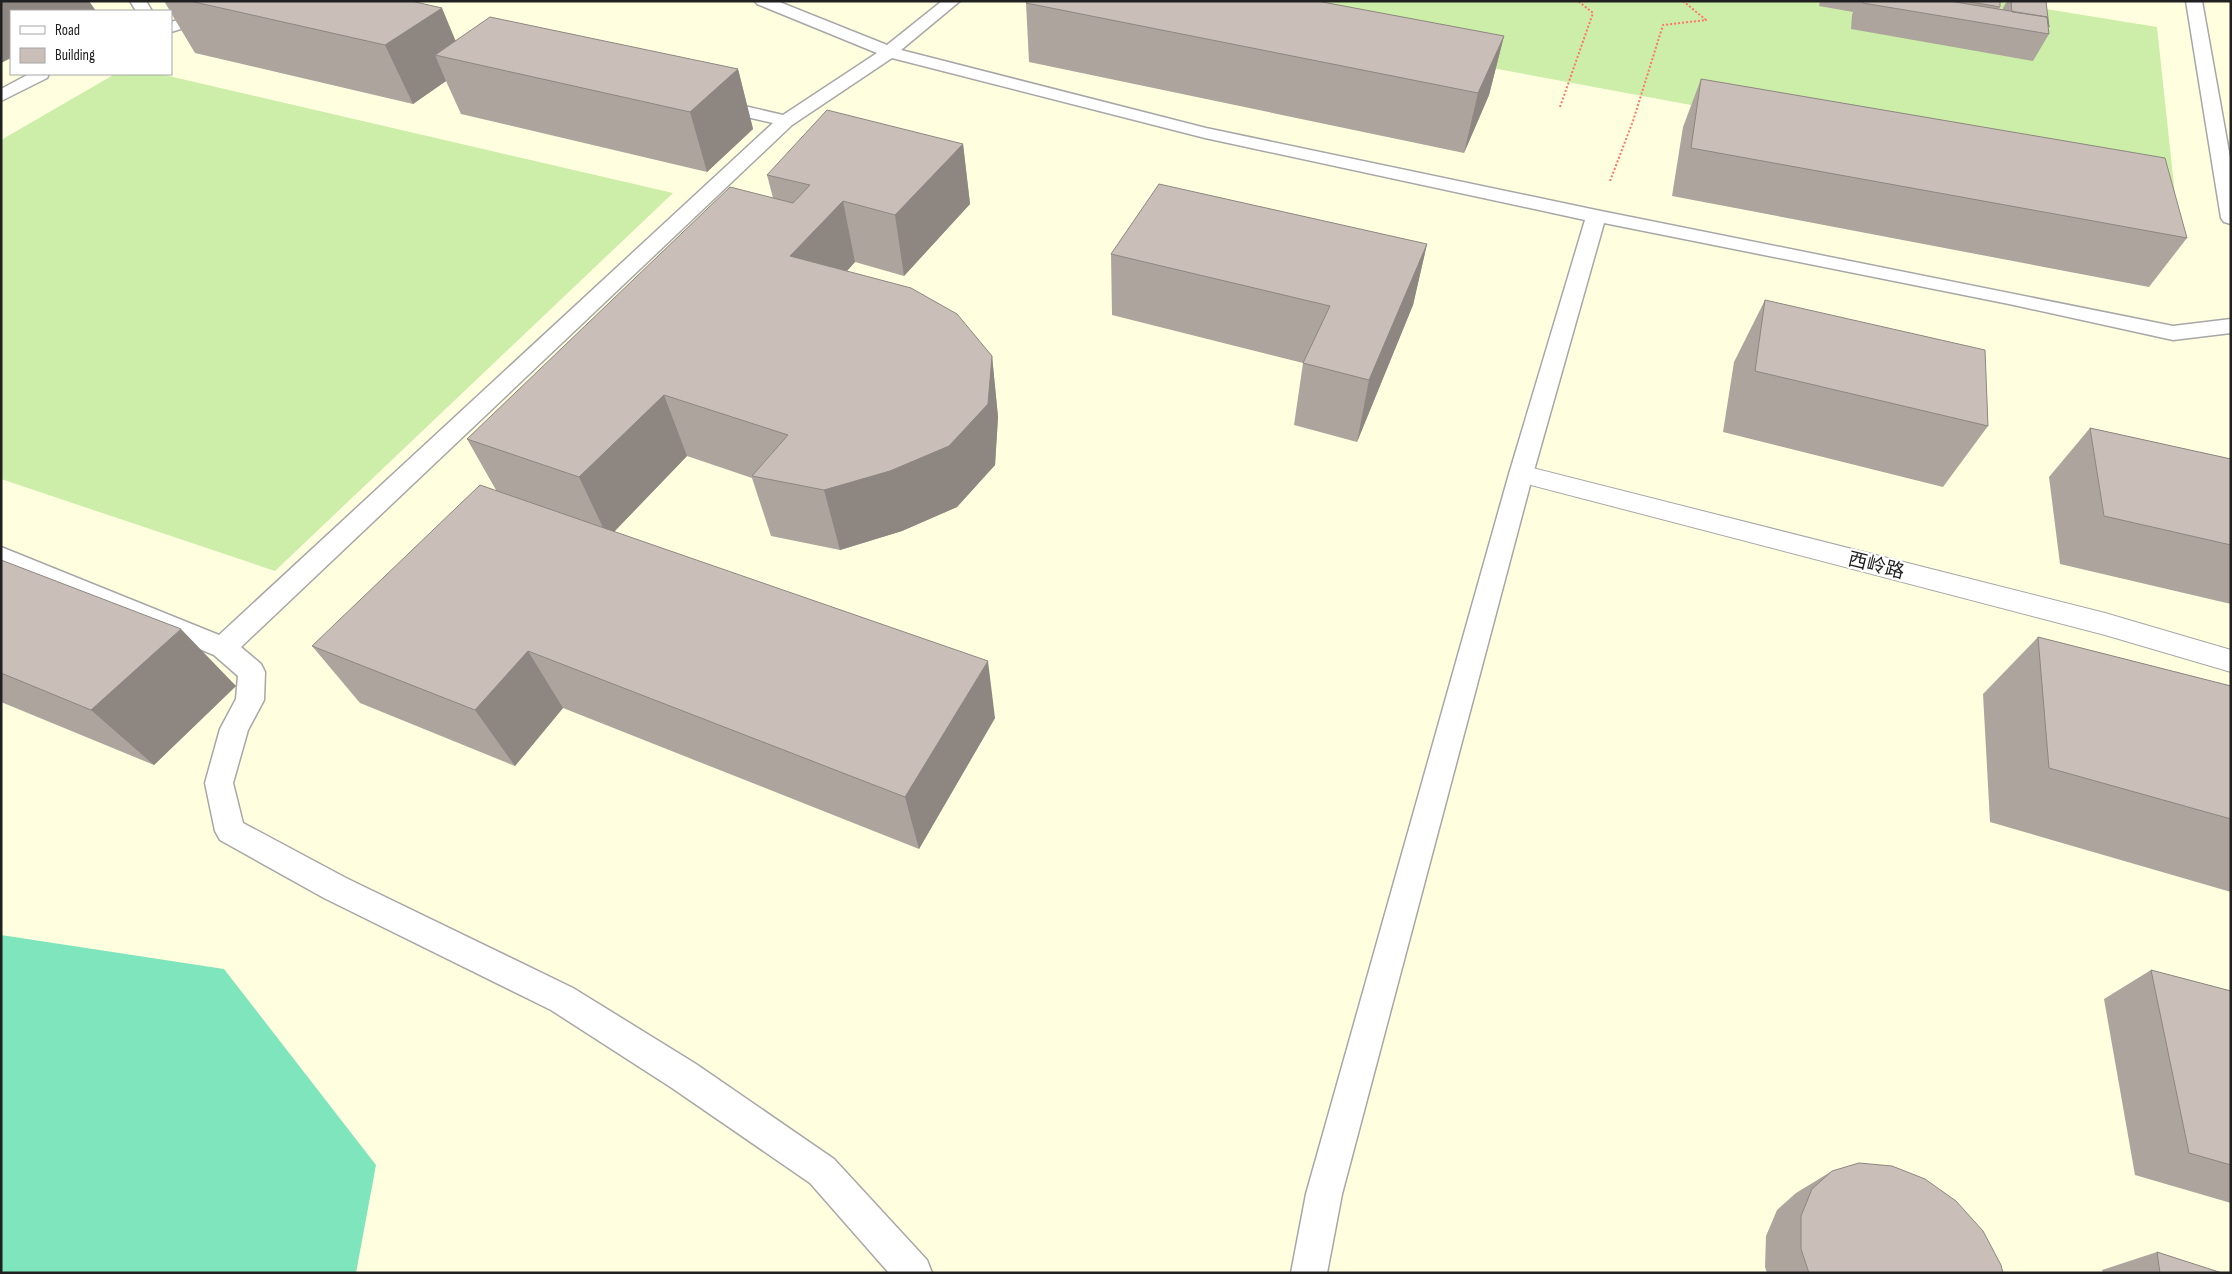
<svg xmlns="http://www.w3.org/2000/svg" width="2232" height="1274" viewBox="0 0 2232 1274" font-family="'Sofia Sans Condensed','Noto Sans SC',sans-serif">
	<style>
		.education { fill: #ffffe0; fill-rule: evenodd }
		.grass { fill: #cceea8 }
		.pitch { fill: #7fe5bc }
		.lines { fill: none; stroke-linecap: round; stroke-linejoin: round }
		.service-casing { stroke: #a7a7a7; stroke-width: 3 }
		.minor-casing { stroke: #a7a7a7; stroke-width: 2 }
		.path { stroke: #ff7668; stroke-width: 2; stroke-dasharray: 2 2; stroke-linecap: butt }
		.service { fill: #fff; fill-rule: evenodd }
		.minor { fill: #fff; fill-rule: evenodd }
		.wall { fill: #ada49e }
		.shaded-wall { fill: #8d8681 }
		.building { fill: #c9bfb8; stroke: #8d8681 }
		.labels { text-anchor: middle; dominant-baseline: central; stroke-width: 4.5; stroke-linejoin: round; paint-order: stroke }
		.street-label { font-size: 19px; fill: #202020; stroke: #fff }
	</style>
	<rect width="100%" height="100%" fill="#f1ede5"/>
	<path class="education" d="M 1,1 L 2231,1 L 2231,1273 L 1,1273 ZM 11,11 L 171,11 L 171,74 L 11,74 Z"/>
	<path class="grass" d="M 1132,1 L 1996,1 L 2157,27 L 2175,195 Z
		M 115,74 L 160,74 L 673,193 L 275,571 L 1,479 L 1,140 Z"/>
	<path class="pitch" d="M 1,935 L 224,969 L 376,1165 L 356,1273 L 1,1273 Z"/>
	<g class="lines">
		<g class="service-casing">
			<path id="service" d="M 130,1 L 146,1 L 152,11 L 136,11 Z
				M 755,1 L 777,1 L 887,45 L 942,1 L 960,1 L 901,50 L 1206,128 L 1596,210 L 2173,326 L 2231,319 L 2231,333 L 2173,340 L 2009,304 L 1604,223 L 1533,474 L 1342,1194 L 1327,1273 L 1291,1273 L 1306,1194 L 1509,474 L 1585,220 L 1205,138 L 892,58 L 792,125 L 241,647 L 261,664 L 265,672 L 264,700 L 248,730 L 233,783 L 243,823 L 346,878 L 573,988 L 696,1064 L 834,1159 L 927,1260 L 932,1273 L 889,1273 L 810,1183 L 672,1088 L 551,1010 L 324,898 L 220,840 L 215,831 L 205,783 L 220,729 L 236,699 L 238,676 L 214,655 L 1,566 L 1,547 L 219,635 L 773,123 L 708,108 L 705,104 L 708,100 L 714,99 L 783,115 L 877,53 L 757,4 Z
				M 2186,1 L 2202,1 L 2231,163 L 2231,224 L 2224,222 L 2221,218 Z
				M 211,10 L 219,15 L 217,18 L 171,32 L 171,22 Z
				M 29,74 L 49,74 L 47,78 L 1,101 L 1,89 Z"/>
		</g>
		<g class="minor-casing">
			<path id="minor" d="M 1521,465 L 2105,613 L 2231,650 L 2231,672 L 2105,635 L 1512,480 L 1509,474 L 1512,468 Z"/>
		</g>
		<path class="path" d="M 1560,107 L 1593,13 L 1578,1
			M 1610,181 L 1633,121 L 1663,25 L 1706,20 L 1683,1"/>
		<use href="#service" class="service"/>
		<use href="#minor" class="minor"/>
	</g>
	<path class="wall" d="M 164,1 L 411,1 L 455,40 L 738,69 L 753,129 L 707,172 L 461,114 L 446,81 L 413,104 L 195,53 L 171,13 L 171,11 L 170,11 Z
		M 1820,1 L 2000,1 L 2000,7 L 1999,9 L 2003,10 L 2003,8 L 2007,1 L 2046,1 L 2049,34 L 2033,61 L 1851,29 L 1852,15 L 1853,12 L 1819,6 Z
		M 1026,3 L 1504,36 L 1489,95 L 1464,153 L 1029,62 Z
		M 1701,79 L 2187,238 L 2149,287 L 1672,196 L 1683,127 Z
		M 963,144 L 970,204 L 904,276 L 855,262 L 847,271 L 992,356 L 998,417 L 995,465 L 957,507 L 902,531 L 840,550 L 771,536 L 752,478 L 687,456 L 614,532 L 995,718 L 919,849 L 563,708 L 515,766 L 360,703 L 312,646 L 496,490 L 467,439 L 773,198 L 767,175 Z
		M 1427,244 L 1413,305 L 1357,442 L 1294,425 L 1303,363 L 1112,315 L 1111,254 Z
		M 1765,300 L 1988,426 L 1943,487 L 1723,432 L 1734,362 Z
		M 2090,428 L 2231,459 L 2231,604 L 2060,564 L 2049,477 Z
		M 1,560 L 236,686 L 154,765 L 1,702 Z
		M 2038,637 L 2231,686 L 2231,892 L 1990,822 L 1983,694 Z
		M 2151,970 L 2231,991 L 2231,1203 L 2135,1175 L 2104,999 Z
		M 1832,1171 L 2003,1273 L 1767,1273 L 1765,1267 L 1766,1236 L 1777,1210 L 1796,1193 Z
		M 2157,1252 L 2222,1273 L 2103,1273 L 2102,1270 Z"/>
	<path class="shaded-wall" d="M 1,1 L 89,1 L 96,11 L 11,11 L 11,58 L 1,63 Z
		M 442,8 L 464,61 L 435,55 L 446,81 L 413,104 L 385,45 Z
		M 1504,36 L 1489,95 L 1464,153 L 1478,93 Z
		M 738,69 L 753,129 L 707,172 L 690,112 Z
		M 963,144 L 970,204 L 904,276 L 895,215 Z
		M 843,201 L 855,262 L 805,317 L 790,256 Z
		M 1427,244 L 1413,305 L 1357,442 L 1369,380 Z
		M 992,356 L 998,417 L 995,465 L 957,507 L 902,531 L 840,550 L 824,490 Z
		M 664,395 L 687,456 L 608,538 L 579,477 Z
		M 181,629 L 236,686 L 154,765 L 91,710 Z
		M 528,651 L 563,708 L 515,766 L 475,710 Z
		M 988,661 L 995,718 L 919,849 L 905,797 Z"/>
	<path class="building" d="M 190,1 L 411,1 L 442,8 L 385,45 Z
		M 1028,1 L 1317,1 L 1504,36 L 1478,93 L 1026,3 Z
		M 1863,1 L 1949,1 L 2047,17 L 2049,34 L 1863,3 Z
		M 1965,1 L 2000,1 L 2000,7 Z
		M 2011,1 L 2046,1 L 2049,27 L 2047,17 L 2012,12 Z
		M 490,17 L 738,69 L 690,112 L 435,55 Z
		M 1701,79 L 2165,158 L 2187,238 L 1691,148 Z
		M 827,110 L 963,144 L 895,215 L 843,201 L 790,256 L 911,288 L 957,314 L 992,356 L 988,404 L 949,446 L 890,471 L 824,490 L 752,476 L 788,435 L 664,395 L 579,477 L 467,439 L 730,187 L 793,203 L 810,185 L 767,175 Z
		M 1159,184 L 1427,244 L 1369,380 L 1303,363 L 1330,306 L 1111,254 Z
		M 1765,300 L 1985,350 L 1988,426 L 1755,371 Z
		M 2090,428 L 2231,459 L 2231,545 L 2104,516 Z
		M 480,485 L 988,661 L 905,797 L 528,651 L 475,710 L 312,646 Z
		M 1,560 L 181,629 L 91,710 L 1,673 Z
		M 2038,637 L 2231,686 L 2231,819 L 2049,768 Z
		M 2151,970 L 2231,991 L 2231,1165 L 2189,1153 Z
		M 1859,1163 L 1892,1166 L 1925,1179 L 1956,1201 L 1983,1231 L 2001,1265 L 2003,1273 L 1809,1273 L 1801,1249 L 1801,1216 L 1812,1189 L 1832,1171 Z
		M 2157,1252 L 2222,1273 L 2160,1273 Z"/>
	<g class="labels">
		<g class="street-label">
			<text transform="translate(1876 566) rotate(14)">西岭路</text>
		</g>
	</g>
	<rect width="2232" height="1274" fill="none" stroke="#202020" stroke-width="5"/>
	<rect x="10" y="10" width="162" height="65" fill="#ffffff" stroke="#a6a6a6"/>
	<rect x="20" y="26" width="25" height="8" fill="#ffffff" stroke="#a6a6a6"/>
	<text x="55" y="35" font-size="15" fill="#202020">Road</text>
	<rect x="20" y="48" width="25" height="15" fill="#c9bfb8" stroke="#a6a6a6"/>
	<text x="55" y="60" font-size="15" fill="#202020">Building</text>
</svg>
